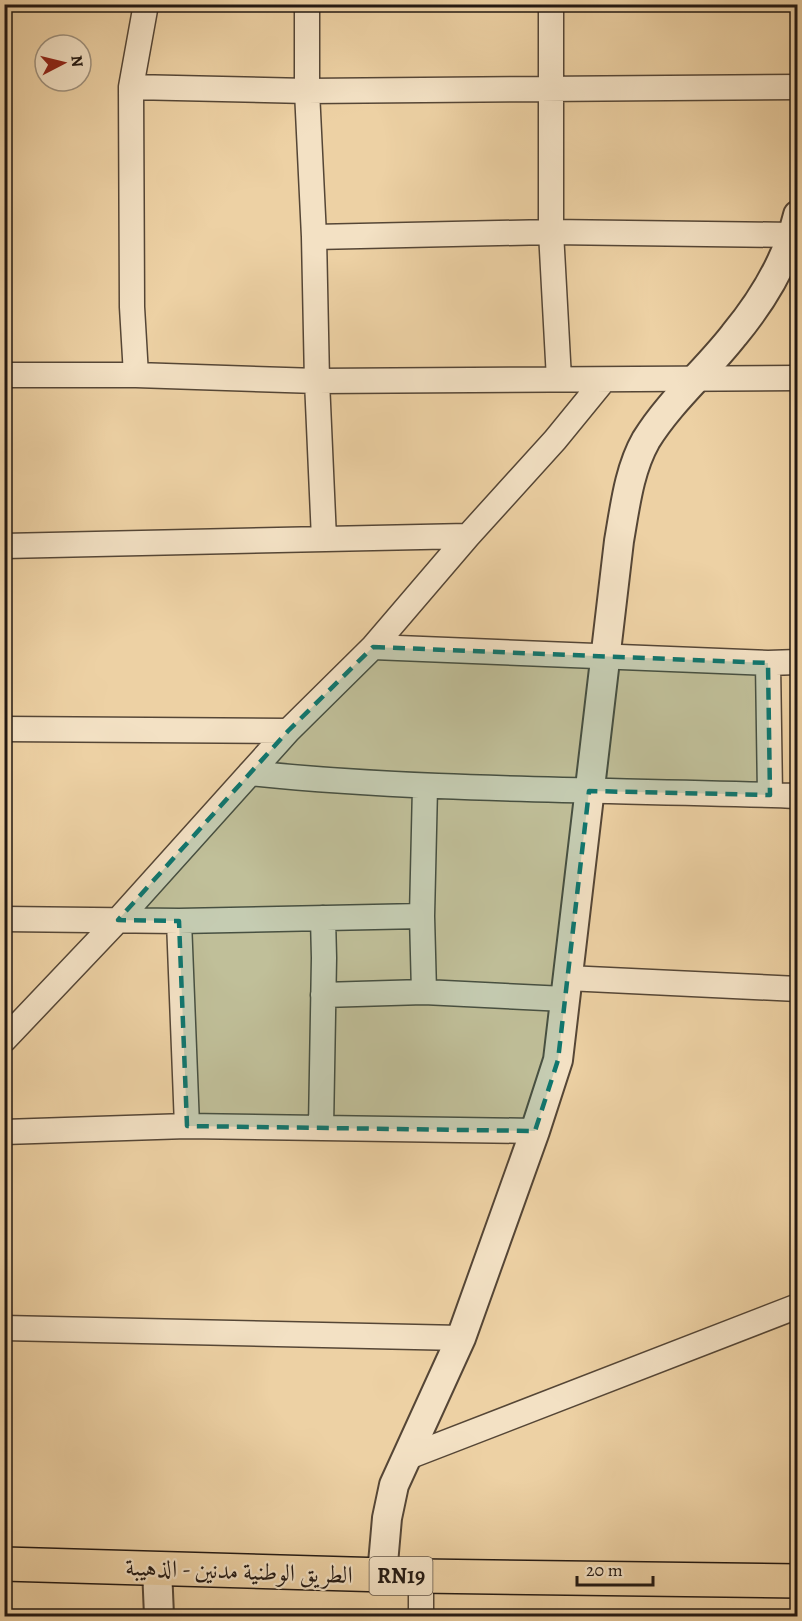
<svg xmlns="http://www.w3.org/2000/svg" width="802" height="1621" viewBox="0 0 802 1621" font-family="Alegreya,Amiri,serif">
	<style>
		.lines { fill: none; stroke-linecap: round; stroke-linejoin: round }
		.minor-casing { stroke: #554636; stroke-width: 27 }
		.tertiary-casing { stroke: #554636; stroke-width: 32 }
		.primary-casing { stroke: #221812; stroke-width: 36 }
		.minor { stroke: #f3e1c4; stroke-width: 24 }
		.tertiary { stroke: #f3e1c4; stroke-width: 28 }
		.primary { stroke: #edd1a4; stroke-width: 33 }
		.marked { fill: #0f766e; fill-opacity: 0.2; stroke: #0f766e; stroke-width: 4.5; stroke-dasharray: 12 8; stroke-linejoin: round }
		.labels { text-anchor: middle; dominant-baseline: central; stroke-width: 4.5; stroke-linejoin: round; paint-order: stroke }
		.shield { fill: #f3e1c4; stroke: #615447; stroke-width: 1.5 }
		.shield-label { font-size: 22px; font-weight: bold; fill: #221812 }
		.street-label { font-size: 24px; fill: #221812; stroke: #f3e1c4 }
	</style>
	<rect width="100%" height="100%" fill="#edd1a4"/>
	<filter id="stains"><feTurbulence type="fractalNoise" baseFrequency=".00333" numOctaves="4"/><feColorMatrix values="0 0 0 0 .2 0 0 0 0 .09 0 0 0 0 .02 0 0 0 .5 -.17"/></filter>
	<radialGradient id="worn" r=".72"><stop offset=".6" stop-color="#630" stop-opacity="0"/><stop offset="1" stop-color="#630" stop-opacity=".3"/></radialGradient>
	<g class="lines">
		<g class="minor-casing">
			<path id="minor" d="M 307,4 L 307,91 L 314,237 L 317,381 L 324,539
				M 551,4 L 551,232 L 559,379
				M 131,87 L 307,91 L 798,87
				M 314,237 L 551,232 L 793,235
				M 4,375 L 136,375 L 317,381 L 798,378
				M 136,375 L 132,307 L 131,87 L 146,4
				M 4,546 L 468,536
				M 373,647 L 768,663 L 798,662
				M 768,663 L 770,795
				M 4,729 L 288,731
				M 250,773 C 432,792 615,789 798,796
				M 422,916 L 425,787
				M 4,919 L 179,921 L 422,916 L 424,992
				M 179,921 L 187,1126
				M 567,978 L 798,989
				M 323,995 L 424,992 L 565,999
				M 4,1040 L 118,920 L 288,731 L 373,647 L 468,536 L 555,440 L 604,380
				M 321,1128 L 324,958 L 323,918
				M 4,1132 L 187,1126 L 535,1131
				M 4,1328 L 461,1338
				M 408,1457 L 798,1306
				M 421,1616 L 421,1576"/>
		</g>
		<g class="tertiary-casing">
			<path id="tertiary" d="M 157,1568 L 159,1616
				M 382,1575 L 387,1518 L 394,1485 L 461,1338 L 535,1131 L 558,1060 L 619,541 C 625,507 629,470 646,440 C 670,401 706,371 734,335 C 763,300 787,260 798,215"/>
		</g>
		<g class="primary-casing">
			<path id="primary" d="M 4,1564 L 421,1576 L 798,1581"/>
		</g>
		<use href="#minor" class="minor"/>
		<use href="#tertiary" class="tertiary"/>
		<use href="#primary" class="primary"/>
	</g>
	<path class="marked" d="M 373,647 L 768,663 L 770,795 L 589,791 L 558,1060 L 535,1131 L 187,1126 L 179,921 L 118,920 L 288,731 Z"/>
	<g class="labels">
		<rect class="shield" x="369.5" y="1557" width="63" height="38" rx="4.5"/>
		<g class="shield-label">
			<text x="401" y="1576">RN19</text>
		</g>
		<g class="street-label">
			<text transform="translate(239 1571) rotate(2)">الطريق الوطنية مدنين - الذهيبة</text>
		</g>
	</g>
	<rect width="802" height="1621" fill="none" stroke="#edd1a4" stroke-width="24"/>
	<rect x="6" y="6" width="790" height="1609" fill="none" stroke="#221812" stroke-width="3"/>
	<rect x="12" y="12" width="778" height="1597" fill="none" stroke="#221812" stroke-width="1.5"/>
	<g transform="translate(63 63) rotate(83)"><circle r="28" fill="#f3e1c4" stroke="#9f917d" stroke-width="1.5"/>
	<path d="M0-4.5L10 22L0 15L-10 22Z" fill="#8f2418"/>
	<text y="-9" font-size="16" font-weight="bold" text-anchor="middle" fill="#221812">N</text>
	</g>
	<path d="M577 1576v9h76v-9" fill="none" stroke="#221812" stroke-width="3"/>
	<text x="586" y="1576" font-size="18" fill="#221812" stroke="#f3e1c4" stroke-width="4.5" paint-order="stroke">20 m</text>
	<rect width="100%" height="100%" filter="url(#stains)"/>
	<rect width="100%" height="100%" fill="url(#worn)"/>
</svg>
